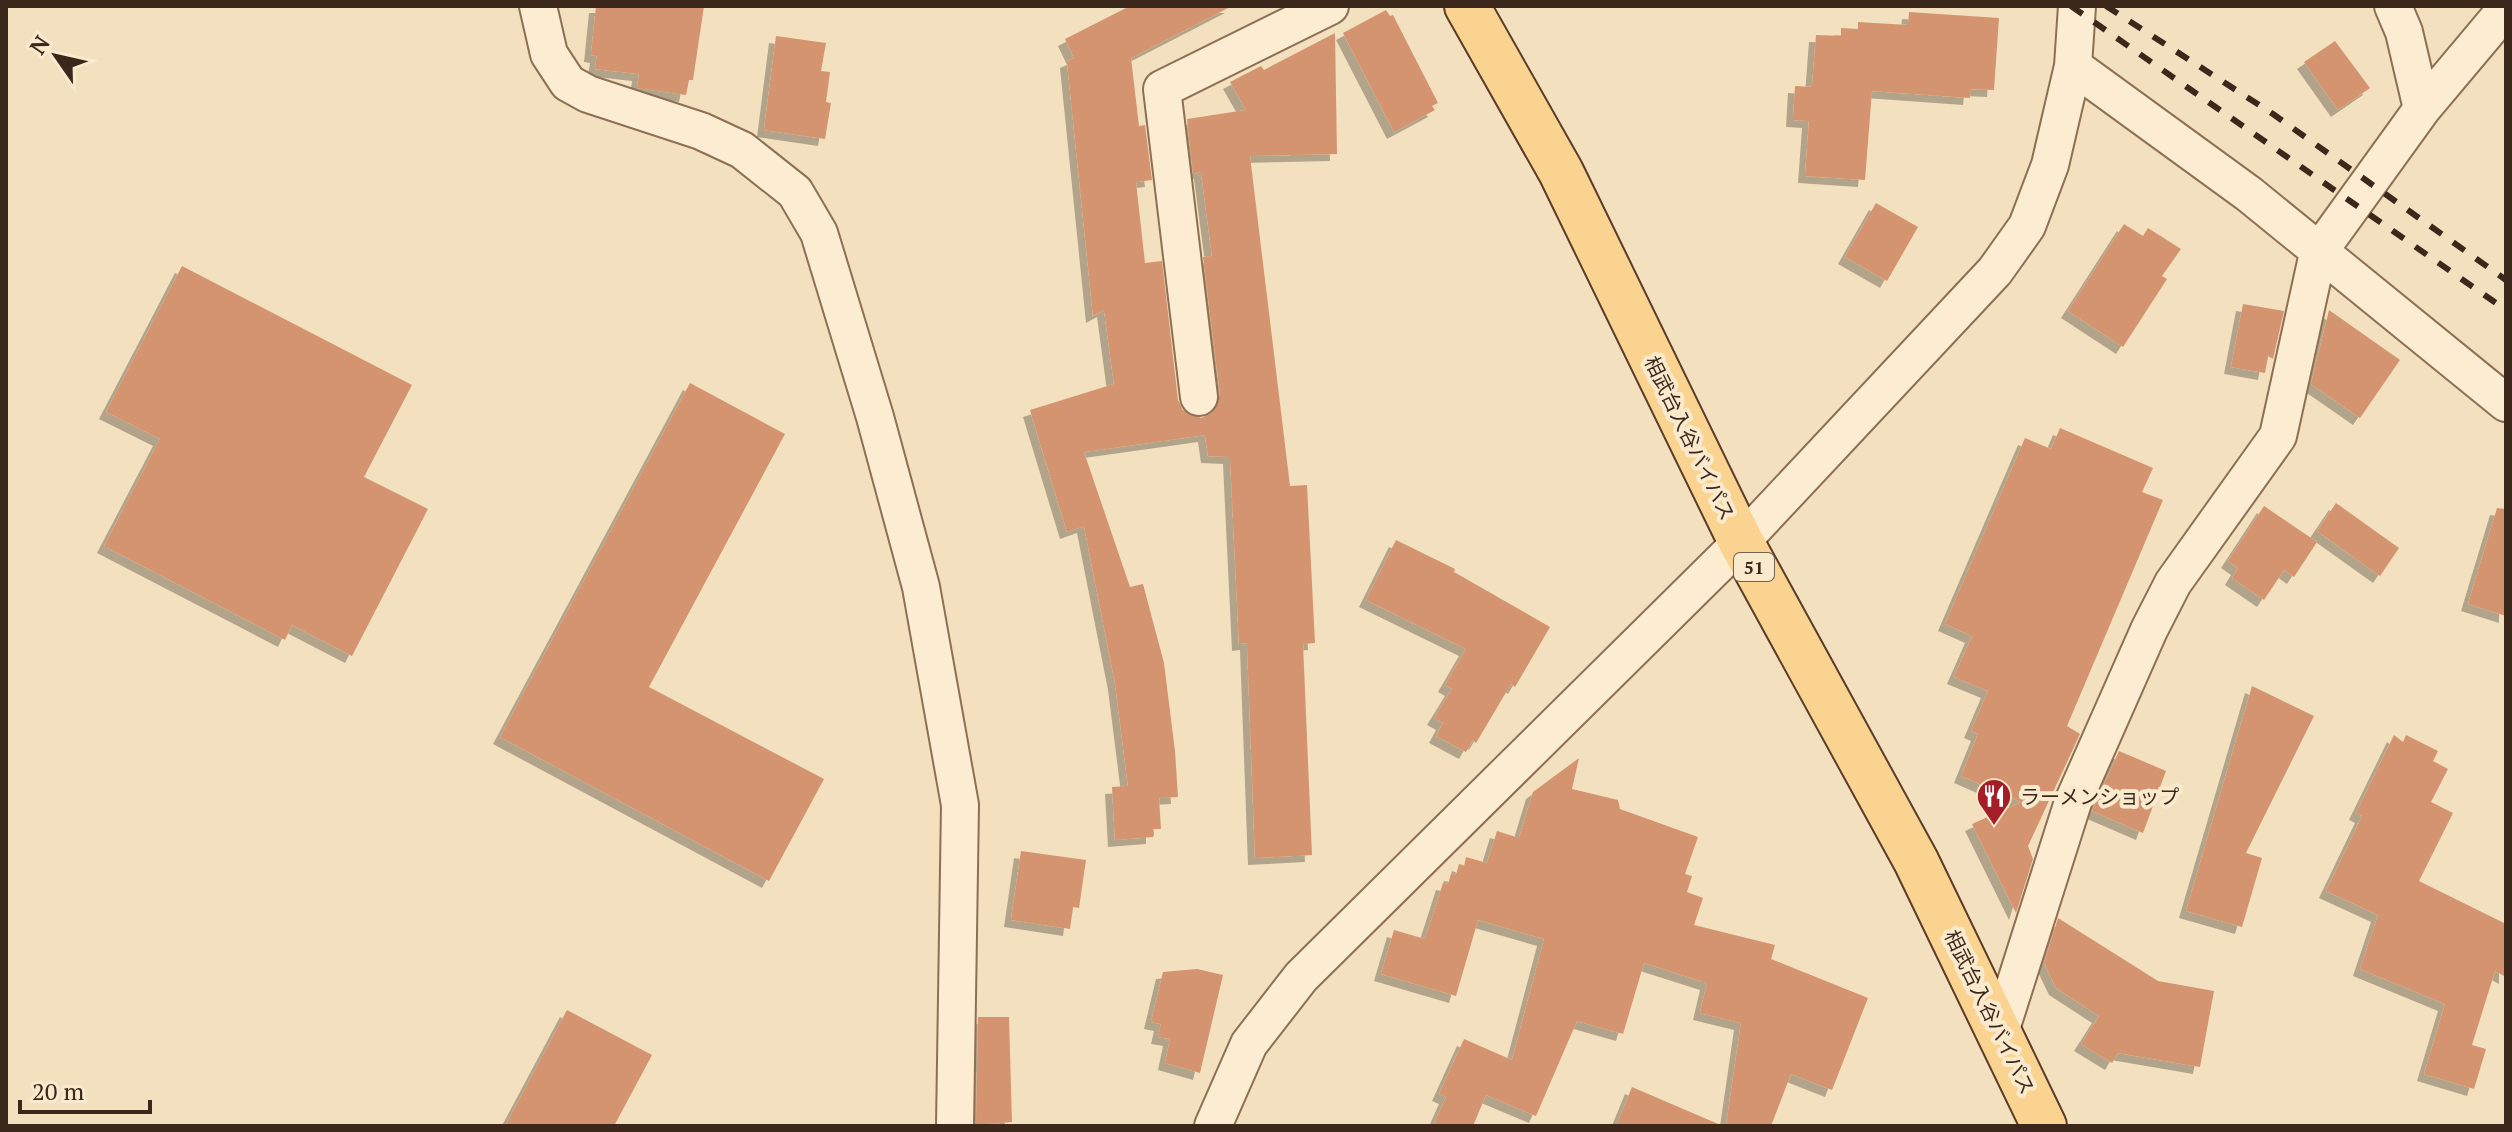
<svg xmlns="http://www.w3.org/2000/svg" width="2512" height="1132" viewBox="0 0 2512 1132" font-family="'PT Serif','Noto Sans JP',serif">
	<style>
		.building { fill: #d5946f; filter: url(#shadow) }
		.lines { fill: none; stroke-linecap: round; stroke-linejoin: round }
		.street-casing { stroke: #8d6f54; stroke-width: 40 }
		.primary-casing { stroke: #5a3d29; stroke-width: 48 }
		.street { stroke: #fcedd2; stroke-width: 36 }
		.primary { stroke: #fbd391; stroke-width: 44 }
		.rail { stroke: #3b281b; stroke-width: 6; stroke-dasharray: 14 14; stroke-linecap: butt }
		.labels { text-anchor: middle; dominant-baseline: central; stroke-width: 8; stroke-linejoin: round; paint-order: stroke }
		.shield { fill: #f9eace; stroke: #746251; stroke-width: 2 }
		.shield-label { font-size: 18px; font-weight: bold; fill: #3b281b }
		.street-label { font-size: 20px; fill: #3b281b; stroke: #f9eace }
		.poi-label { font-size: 20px; fill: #3b281b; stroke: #f9eace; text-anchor: start }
	</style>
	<defs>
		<filter id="shadow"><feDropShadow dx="-7" dy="7" stdDeviation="0" flood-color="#0004"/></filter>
	</defs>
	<rect width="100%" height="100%" fill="#f3e0be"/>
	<path class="building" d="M 596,6 L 704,6 L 693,80 L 689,80 L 686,95 L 637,88 L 639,74 L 595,69 L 597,56 L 591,55 Z
		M 1130,6 L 1232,6 L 1131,58 L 1139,126 L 1145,125 L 1152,180 L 1136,182 L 1145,263 L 1162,261 L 1178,400 L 1183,410 L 1201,418 L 1212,413 L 1220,394 L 1203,257 L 1212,256 L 1201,172 L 1193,174 L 1187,119 L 1246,110 L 1230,82 L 1261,66 L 1264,70 L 1335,33 L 1337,154 L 1250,156 L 1290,486 L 1307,485 L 1315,643 L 1303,644 L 1312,855 L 1255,858 L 1247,643 L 1239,644 L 1230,457 L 1208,456 L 1205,435 L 1084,452 L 1130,587 L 1143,584 L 1164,663 L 1175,751 L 1178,797 L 1159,798 L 1161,829 L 1153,829 L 1153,837 L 1115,840 L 1112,787 L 1128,786 L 1115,683 L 1084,526 L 1067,532 L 1030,410 L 1114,384 L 1104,310 L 1093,316 L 1067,61 L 1074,58 L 1065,39 Z
		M 1386,10 L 1390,16 L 1393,15 L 1438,103 L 1432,106 L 1435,110 L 1394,132 L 1343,33 Z
		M 1909,12 L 1999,18 L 1994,90 L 1971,89 L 1970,98 L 1872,91 L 1865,180 L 1805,176 L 1809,121 L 1793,120 L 1795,86 L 1812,87 L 1816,35 L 1841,36 L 1841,28 L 1858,29 L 1858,22 L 1908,25 Z
		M 776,36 L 826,43 L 821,71 L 830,72 L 826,102 L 831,103 L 825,139 L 764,130 Z
		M 2335,41 L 2370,88 L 2338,110 L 2304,62 Z
		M 1876,203 L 1918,227 L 1887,281 L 1845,257 Z
		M 2124,224 L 2143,236 L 2148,228 L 2181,249 L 2162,276 L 2167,279 L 2123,347 L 2068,311 Z
		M 182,266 L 412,385 L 364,477 L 428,509 L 352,656 L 292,625 L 285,640 L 104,546 L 160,439 L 106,412 Z
		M 2243,304 L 2284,311 L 2273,359 L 2268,356 L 2265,373 L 2231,367 Z
		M 2329,310 L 2400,360 L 2360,418 L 2311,384 Z
		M 690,383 L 785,434 L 649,687 L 824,779 L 769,881 L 500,737 Z
		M 2060,428 L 2153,468 L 2142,492 L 2163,500 L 2067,726 L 2080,734 L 2028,846 L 2033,859 L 2016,913 L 1972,824 L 2021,802 L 1961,776 L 1978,734 L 1971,731 L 1988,691 L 1954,677 L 1972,636 L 1945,624 L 2025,438 L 2051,449 Z
		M 2336,503 L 2399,548 L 2380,576 L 2317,531 Z
		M 2264,506 L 2317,542 L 2294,577 L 2284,570 L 2264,600 L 2232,578 L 2238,568 L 2228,561 Z
		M 2497,508 L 2506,509 L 2506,616 L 2468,604 Z
		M 1396,540 L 1455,569 L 1454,572 L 1550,627 L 1515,687 L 1511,684 L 1476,743 L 1473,740 L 1466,752 L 1436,736 L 1443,723 L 1434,718 L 1452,689 L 1445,685 L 1466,649 L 1366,600 Z
		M 2252,686 L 2314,716 L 2246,853 L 2262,858 L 2242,927 L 2186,911 Z
		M 2394,735 L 2403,742 L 2406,735 L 2438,751 L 2433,761 L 2448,769 L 2431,802 L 2453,813 L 2419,881 L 2506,924 L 2506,977 L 2495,971 L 2472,1045 L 2486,1049 L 2474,1089 L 2424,1074 L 2445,1004 L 2360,969 L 2378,915 L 2326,891 L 2362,816 L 2356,813 Z
		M 2119,751 L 2166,771 L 2143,833 L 2092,811 Z
		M 1579,758 L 1572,789 L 1618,800 L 1620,809 L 1698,837 L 1685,874 L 1692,876 L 1687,892 L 1703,898 L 1694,925 L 1775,945 L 1771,959 L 1868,998 L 1832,1090 L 1791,1074 L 1771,1126 L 1726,1126 L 1741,1023 L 1700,1013 L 1707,983 L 1644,963 L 1623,1034 L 1577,1021 L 1536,1116 L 1486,1095 L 1473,1126 L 1433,1126 L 1446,1097 L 1439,1094 L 1464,1039 L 1512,1060 L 1544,939 L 1478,920 L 1456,996 L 1381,974 L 1394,930 L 1425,939 L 1443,883 L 1448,884 L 1451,874 L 1456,875 L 1459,864 L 1464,866 L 1466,857 L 1487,863 L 1497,831 L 1519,838 L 1533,792 Z
		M 1021,851 L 1086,860 L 1079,908 L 1073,907 L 1070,929 L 1011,920 Z
		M 2058,918 L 2158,981 L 2214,991 L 2200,1067 L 2118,1053 L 2112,1063 L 2081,1044 L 2099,1016 L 2056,988 L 2044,963 Z
		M 1197,969 L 1223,975 L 1200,1073 L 1165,1063 L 1170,1039 L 1158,1037 L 1161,1024 L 1151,1022 L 1163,972 Z
		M 567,1010 L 652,1055 L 614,1126 L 505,1126 Z
		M 978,1017 L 1009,1017 L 1012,1122 L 976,1125 Z
		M 1632,1087 L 1723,1126 L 1616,1126 Z"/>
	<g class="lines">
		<g class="street-casing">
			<path id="street" d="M 538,6 L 549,54 L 568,83 L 588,94 L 701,131 L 742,150 L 795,192 L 819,233 L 875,417 L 921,587 L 960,805 L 955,1126
				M 2077,6 L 2073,66 L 2249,194 L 2506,403
				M 2393,6 L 2404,32 L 2422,109
				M 1199,397 L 1162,89 L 1330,6
				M 2000,1032 L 2073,802 L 2149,630 L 2173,583 L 2278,436 L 2318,253 L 2422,109 L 2506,9
				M 1213,1126 L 1249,1044 L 1301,977 L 1741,542 L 1995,271 L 2027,226 L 2050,165 L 2073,66"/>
		</g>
		<g class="primary-casing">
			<path id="primary" d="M 1467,6 L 1561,172 L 1741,542 L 1916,861 L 2044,1126"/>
		</g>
		<use href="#street" class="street"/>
		<use href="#primary" class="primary"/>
		<path class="rail" d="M 2071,6 L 2506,310
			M 2106,6 L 2273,114 L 2506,280"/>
	</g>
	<defs>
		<g id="restaurant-pin" transform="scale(1.8)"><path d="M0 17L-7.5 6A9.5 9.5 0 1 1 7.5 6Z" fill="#a31e27" stroke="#f9eace"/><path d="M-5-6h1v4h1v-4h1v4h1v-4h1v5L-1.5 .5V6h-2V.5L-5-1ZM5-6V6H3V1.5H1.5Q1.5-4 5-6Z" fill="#fff"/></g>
	</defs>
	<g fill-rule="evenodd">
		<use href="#restaurant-pin" x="1994" y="796"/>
	</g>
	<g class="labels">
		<rect class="shield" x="1734" y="553" width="40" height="28" rx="6"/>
		<g class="shield-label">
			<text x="1754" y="567">51</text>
		</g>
		<g class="street-label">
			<text transform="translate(1690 438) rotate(64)">相武台入谷バイパス</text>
			<text transform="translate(1990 1012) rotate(64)">相武台入谷バイパス</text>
		</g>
		<g class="poi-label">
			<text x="2020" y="796">ラーメンショップ</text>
		</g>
	</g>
	<rect width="2512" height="1132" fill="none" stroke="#3b281b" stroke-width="16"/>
	<g transform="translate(56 56) rotate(304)" stroke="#f9eace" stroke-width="6" paint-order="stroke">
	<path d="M0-6L14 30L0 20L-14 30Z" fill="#3b281b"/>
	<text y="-12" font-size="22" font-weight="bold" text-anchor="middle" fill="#3b281b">N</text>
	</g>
	<path d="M20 1100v12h130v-12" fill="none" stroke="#3b281b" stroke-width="4"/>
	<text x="32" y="1100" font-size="24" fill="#3b281b" stroke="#f9eace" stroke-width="6" paint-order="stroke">20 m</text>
</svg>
